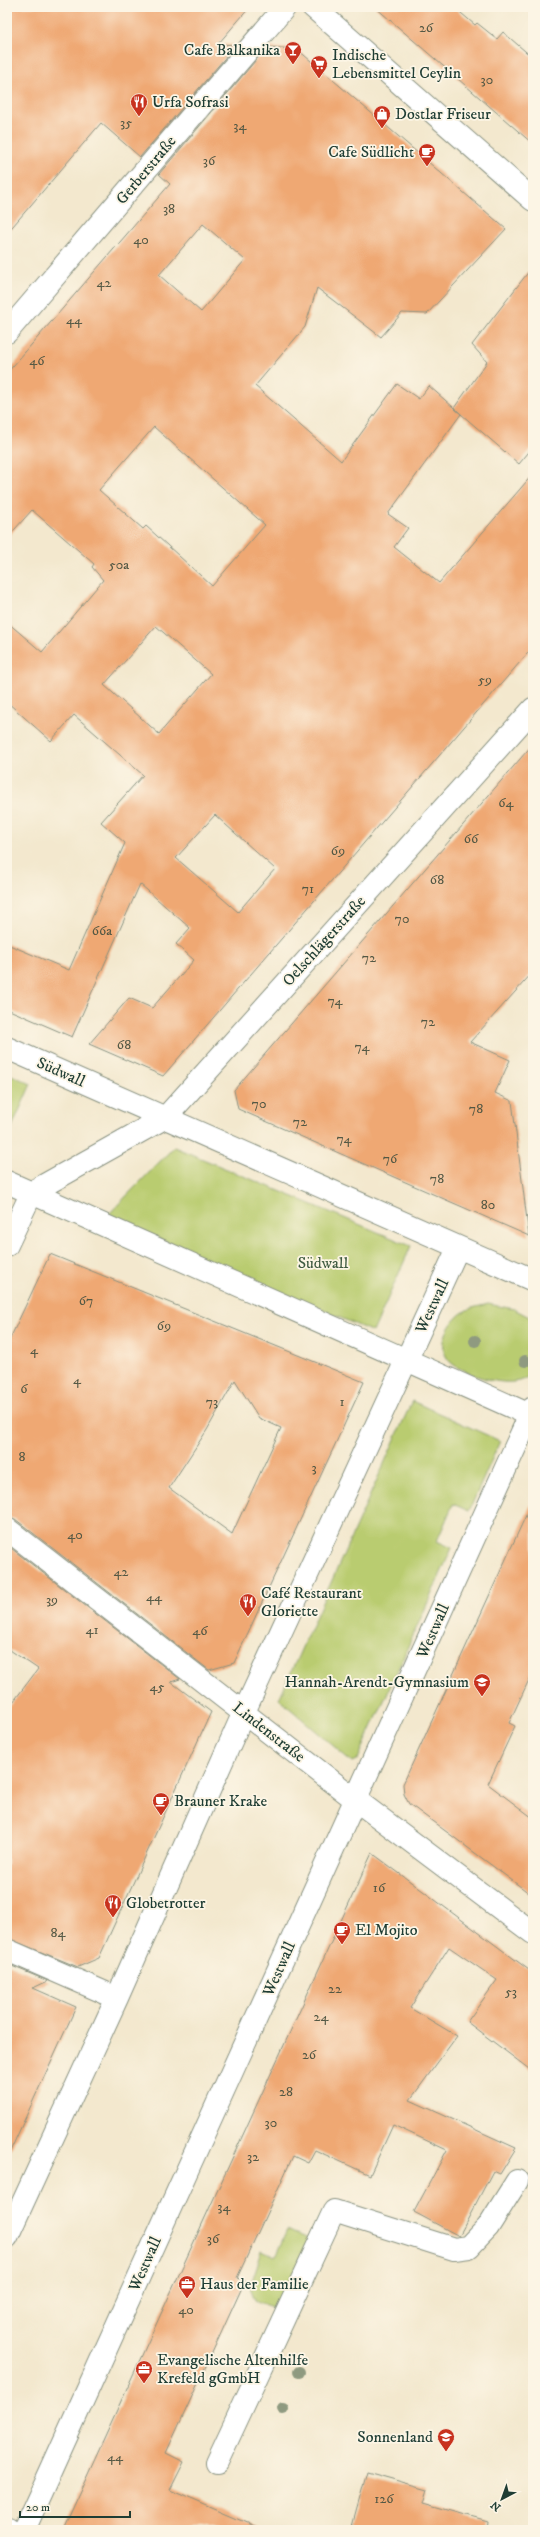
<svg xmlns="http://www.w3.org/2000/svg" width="540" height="2537" viewBox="0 0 540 2537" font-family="'IM FELL DW Pica',serif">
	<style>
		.green { fill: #b9cc6f; stroke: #6c8452 }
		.building { fill: #efa873; fill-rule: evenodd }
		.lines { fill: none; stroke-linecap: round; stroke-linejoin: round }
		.service-casing { stroke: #899281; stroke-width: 24 }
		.minor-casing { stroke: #899281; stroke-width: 24 }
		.service { stroke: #fff; stroke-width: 22 }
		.minor { stroke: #fff; stroke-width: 22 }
		.tree { fill: #8f9a80 }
		.labels { text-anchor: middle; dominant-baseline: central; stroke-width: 3.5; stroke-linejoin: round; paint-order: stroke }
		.number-label { font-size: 14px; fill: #535844 }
		.poi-label { font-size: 16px; fill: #1f3d34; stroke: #fcf5e5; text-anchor: start }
		.street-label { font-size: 16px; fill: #1f3d34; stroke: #fcf5e5 }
		.park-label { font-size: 16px; fill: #3e5a40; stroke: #fcf5e5 }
	</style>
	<rect width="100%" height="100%" fill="#fcf5e5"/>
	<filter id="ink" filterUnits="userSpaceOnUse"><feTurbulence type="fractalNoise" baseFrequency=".025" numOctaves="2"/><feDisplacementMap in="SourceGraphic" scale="8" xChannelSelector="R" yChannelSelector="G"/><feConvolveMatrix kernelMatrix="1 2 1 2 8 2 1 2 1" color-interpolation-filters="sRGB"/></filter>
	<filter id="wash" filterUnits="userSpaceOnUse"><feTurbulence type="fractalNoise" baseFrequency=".012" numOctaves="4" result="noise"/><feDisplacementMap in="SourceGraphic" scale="16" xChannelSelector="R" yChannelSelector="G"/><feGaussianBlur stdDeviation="0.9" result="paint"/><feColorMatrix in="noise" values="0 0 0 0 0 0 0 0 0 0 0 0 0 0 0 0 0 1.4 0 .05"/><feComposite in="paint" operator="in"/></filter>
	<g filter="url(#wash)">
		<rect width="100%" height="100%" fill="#f3e8ce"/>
		<path class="green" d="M 7,1073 L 31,1084 L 7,1138 Z
			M 174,1147 L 411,1246 L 373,1332 L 107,1216 Z
			M 488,1304 L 514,1309 L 533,1319 C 533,1333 537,1353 533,1368 C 525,1396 469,1376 454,1365 C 432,1350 449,1319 467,1310 C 473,1307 482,1306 488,1304 Z
			M 412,1401 L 500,1441 L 469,1511 L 453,1504 L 437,1541 L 452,1548 L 358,1759 L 352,1762 L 279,1699 Z
			M 287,2230 L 312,2241 L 281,2312 L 255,2300 L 250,2287 L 262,2251 L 275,2257 Z"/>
		<g id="blocks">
			<path class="building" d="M 7,7 L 250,7 L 218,44 L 236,45 L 140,157 L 101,123 L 7,233 Z
				M 375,7 L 454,7 L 475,25 L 477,23 L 497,39 L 503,32 L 533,58 L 533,144 Z
				M 267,47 L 297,49 L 506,229 L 427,314 L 402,313 L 381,337 L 317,288 L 305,327 L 255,386 L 341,461 L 397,384 L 419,399 L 429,386 L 461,414 L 388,514 L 408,528 L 394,547 L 439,583 L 533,474 L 533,647 L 163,1076 L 89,1044 L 129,998 L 152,1008 L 194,960 L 176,944 L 190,928 L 140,884 L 72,1037 L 7,1009 L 7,944 L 69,970 L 125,843 L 101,822 L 143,775 L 74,715 L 51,741 L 7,702 L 7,622 L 42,652 L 103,580 L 92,567 L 94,564 L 32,510 L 7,538 L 7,373 L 170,184 L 159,174 ZM 203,224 L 245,260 L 201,312 L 159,275 ZM 154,427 L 265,525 L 212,586 L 146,526 L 143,529 L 99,490 ZM 156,626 L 211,674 L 159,734 L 104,685 ZM 215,815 L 275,869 L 238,912 L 176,858 Z
				M 533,266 L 533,447 L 519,464 L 454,408 L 487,362 L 472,345 Z
				M 533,744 L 533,972 L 470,1042 L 510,1060 L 495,1093 L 512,1101 L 529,1236 L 238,1109 L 234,1090 Z
				M 50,1254 L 364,1382 L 234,1663 L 209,1670 L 15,1519 L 7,1517 L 7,1345 ZM 235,1380 L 259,1418 L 281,1428 L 232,1534 L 169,1488 L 207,1430 Z
				M 533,1500 L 533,1671 L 509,1723 L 515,1726 L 488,1784 L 533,1818 L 533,1896 L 409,1804 L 404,1794 L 403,1784 Z
				M 7,1545 L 180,1679 L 171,1682 L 211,1712 L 99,1958 L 78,1967 L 7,1938 L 7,1710 L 38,1669 L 7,1648 Z
				M 372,1853 L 533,1973 L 533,2072 L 467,2022 L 497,1980 L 449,1947 L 410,2008 L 457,2036 L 410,2100 L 516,2148 L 500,2174 L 493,2171 L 459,2236 L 414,2212 L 447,2150 L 393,2125 L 370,2175 L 315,2150 L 308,2163 L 293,2156 L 237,2278 L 245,2281 L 166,2453 L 184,2462 L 170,2490 L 263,2530 L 62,2530 Z
				M 7,1964 L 48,1981 L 33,1988 L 76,2007 L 7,2158 Z
				M 367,2472 L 428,2489 L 424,2503 L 488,2521 L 487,2530 L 351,2530 Z"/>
		</g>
	</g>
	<g filter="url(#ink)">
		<use href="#blocks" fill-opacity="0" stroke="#899281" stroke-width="1"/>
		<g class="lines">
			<g class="service-casing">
				<path id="service" d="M 217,2462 L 334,2211 L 454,2249 L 469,2247 L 488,2227 L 517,2181"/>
			</g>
			<g class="minor-casing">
				<path id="minor" d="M 313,7 L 533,200
					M 7,332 L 285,7
					M 7,1048 L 533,1280
					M 7,1182 L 530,1415
					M 7,1245 L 32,1192 L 166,1117 L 533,709
					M 7,1529 L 356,1800 L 533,1933
					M 7,1950 L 117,1998
					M 7,2237 L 117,1998 L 244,1712 L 458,1248
					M 7,2530 L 8,2530
					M 24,2530 L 533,1408"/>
			</g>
			<use href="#service" class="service"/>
			<use href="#minor" class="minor"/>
		</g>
		<g class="tree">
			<circle cx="475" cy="1341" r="6"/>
			<circle cx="525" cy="1361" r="6"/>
			<circle cx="299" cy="2372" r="6"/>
			<circle cx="283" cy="2409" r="6"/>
		</g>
	</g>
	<defs>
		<g id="bar-pin" transform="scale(0.9)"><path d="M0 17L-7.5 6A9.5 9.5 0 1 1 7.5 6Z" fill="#c8321e" stroke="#fcf5e5"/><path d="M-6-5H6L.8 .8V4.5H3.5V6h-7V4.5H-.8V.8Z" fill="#fff"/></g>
		<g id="supermarket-pin" transform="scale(0.9)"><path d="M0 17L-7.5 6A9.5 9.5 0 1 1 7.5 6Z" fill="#c8321e" stroke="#fcf5e5"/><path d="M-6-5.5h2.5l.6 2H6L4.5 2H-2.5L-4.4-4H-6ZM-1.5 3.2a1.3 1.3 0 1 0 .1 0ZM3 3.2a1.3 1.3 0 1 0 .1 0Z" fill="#fff"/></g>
		<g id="restaurant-pin" transform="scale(0.9)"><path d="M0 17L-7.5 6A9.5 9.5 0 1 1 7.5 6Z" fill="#c8321e" stroke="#fcf5e5"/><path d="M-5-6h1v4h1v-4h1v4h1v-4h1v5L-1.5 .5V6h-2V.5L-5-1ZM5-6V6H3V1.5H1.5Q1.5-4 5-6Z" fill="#fff"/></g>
		<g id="shop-pin" transform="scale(0.9)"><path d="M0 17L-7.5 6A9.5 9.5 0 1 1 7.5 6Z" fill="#c8321e" stroke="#fcf5e5"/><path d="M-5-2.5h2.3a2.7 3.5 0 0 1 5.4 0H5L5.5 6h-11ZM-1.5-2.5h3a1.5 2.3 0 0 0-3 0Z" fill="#fff"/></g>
		<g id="cafe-pin" transform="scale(0.9)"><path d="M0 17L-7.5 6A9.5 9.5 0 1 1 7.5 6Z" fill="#c8321e" stroke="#fcf5e5"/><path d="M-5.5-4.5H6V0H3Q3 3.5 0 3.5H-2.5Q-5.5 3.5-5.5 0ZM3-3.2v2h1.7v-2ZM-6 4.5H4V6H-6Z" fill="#fff"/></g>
		<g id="school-pin" transform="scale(0.9)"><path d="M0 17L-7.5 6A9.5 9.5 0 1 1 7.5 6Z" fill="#c8321e" stroke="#fcf5e5"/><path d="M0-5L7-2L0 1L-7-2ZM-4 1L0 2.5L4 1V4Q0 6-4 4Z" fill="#fff"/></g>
		<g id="office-pin" transform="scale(0.9)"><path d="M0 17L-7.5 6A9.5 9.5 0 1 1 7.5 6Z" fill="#c8321e" stroke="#fcf5e5"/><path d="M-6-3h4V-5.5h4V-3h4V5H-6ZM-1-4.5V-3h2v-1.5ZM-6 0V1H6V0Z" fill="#fff"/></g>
	</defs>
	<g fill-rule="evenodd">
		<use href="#bar-pin" x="293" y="50"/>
		<use href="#supermarket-pin" x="319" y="64"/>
		<use href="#restaurant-pin" x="139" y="102"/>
		<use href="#shop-pin" x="382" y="114"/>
		<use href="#cafe-pin" x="427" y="152"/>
		<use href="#restaurant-pin" x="248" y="1602"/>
		<use href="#school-pin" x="482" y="1682"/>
		<use href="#cafe-pin" x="161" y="1801"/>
		<use href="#restaurant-pin" x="113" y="1903"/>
		<use href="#cafe-pin" x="342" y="1930"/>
		<use href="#office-pin" x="187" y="2284"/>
		<use href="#office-pin" x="144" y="2369"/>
		<use href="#school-pin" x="446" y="2437"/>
	</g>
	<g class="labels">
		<g class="number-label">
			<text x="426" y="28">26</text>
			<text x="487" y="80">30</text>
			<text x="126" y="123">35</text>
			<text x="240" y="126">34</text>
			<text x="209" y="161">36</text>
			<text x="169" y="209">38</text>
			<text x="141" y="240">40</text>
			<text x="104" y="283">42</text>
			<text x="74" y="320">44</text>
			<text x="37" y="361">46</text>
			<text x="119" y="565">50a</text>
			<text x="485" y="680">59</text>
			<text x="506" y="803">64</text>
			<text x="471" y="839">66</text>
			<text x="338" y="851">69</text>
			<text x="437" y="880">68</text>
			<text x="308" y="889">71</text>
			<text x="402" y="919">70</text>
			<text x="102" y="931">66a</text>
			<text x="369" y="958">72</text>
			<text x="335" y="1001">74</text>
			<text x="428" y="1022">72</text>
			<text x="124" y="1045">68</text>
			<text x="362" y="1047">74</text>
			<text x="259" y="1104">70</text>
			<text x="476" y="1109">78</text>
			<text x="300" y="1122">72</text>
			<text x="344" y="1139">74</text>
			<text x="390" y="1159">76</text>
			<text x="437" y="1179">78</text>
			<text x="488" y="1205">80</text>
			<text x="86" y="1301">67</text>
			<text x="164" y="1326">69</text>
			<text x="34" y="1350">4</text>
			<text x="77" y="1380">4</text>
			<text x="24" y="1389">6</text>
			<text x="212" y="1402">73</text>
			<text x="342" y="1402">1</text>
			<text x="22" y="1457">8</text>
			<text x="314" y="1468">3</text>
			<text x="75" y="1535">40</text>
			<text x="121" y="1572">42</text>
			<text x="154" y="1597">44</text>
			<text x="52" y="1600">39</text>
			<text x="92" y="1630">41</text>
			<text x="200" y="1631">46</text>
			<text x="157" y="1687">45</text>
			<text x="379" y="1888">16</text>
			<text x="58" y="1933">84</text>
			<text x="335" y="1989">22</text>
			<text x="511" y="1992">53</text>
			<text x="321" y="2017">24</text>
			<text x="309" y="2055">26</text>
			<text x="286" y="2092">28</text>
			<text x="271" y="2123">30</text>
			<text x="253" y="2157">32</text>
			<text x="224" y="2207">34</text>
			<text x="213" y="2239">36</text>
			<text x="186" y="2310">40</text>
			<text x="115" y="2457">44</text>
			<text x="384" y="2499">126</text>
		</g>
		<g class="poi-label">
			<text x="280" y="50" text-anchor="end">Cafe Balkanika</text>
			<text x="332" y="55">Indische<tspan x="332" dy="18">Lebensmittel Ceylin</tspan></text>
			<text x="152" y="102">Urfa Sofrasi</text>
			<text x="395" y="114">Dostlar Friseur</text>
			<text x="414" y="152" text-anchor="end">Cafe Südlicht</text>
			<text x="261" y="1593">Café Restaurant<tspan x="261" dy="18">Gloriette</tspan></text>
			<text x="469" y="1682" text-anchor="end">Hannah-Arendt-Gymnasium</text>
			<text x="174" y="1801">Brauner Krake</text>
			<text x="126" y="1903">Globetrotter</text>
			<text x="355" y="1930">El Mojito</text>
			<text x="200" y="2284">Haus der Familie</text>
			<text x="157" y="2360">Evangelische Altenhilfe<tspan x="157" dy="18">Krefeld gGmbH</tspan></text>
			<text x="433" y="2437" text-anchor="end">Sonnenland</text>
		</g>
		<g class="street-label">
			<text transform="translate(146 170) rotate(-50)">Gerberstraße</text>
			<text transform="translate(324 941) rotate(-48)">Oelschlägerstraße</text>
			<text transform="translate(61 1072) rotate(24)">Südwall</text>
			<text transform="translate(432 1306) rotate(-65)">Westwall</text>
			<text transform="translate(433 1631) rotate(-66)">Westwall</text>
			<text transform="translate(269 1732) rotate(38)">Lindenstraße</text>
			<text transform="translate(279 1969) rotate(-66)">Westwall</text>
			<text transform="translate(145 2264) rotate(-66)">Westwall</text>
		</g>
		<g class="park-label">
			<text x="323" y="1263">Südwall</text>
		</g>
	</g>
	<rect width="540" height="2537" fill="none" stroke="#fcf5e5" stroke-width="24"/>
	<g transform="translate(502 2499) rotate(221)" stroke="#fcf5e5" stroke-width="3" paint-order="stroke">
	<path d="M0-3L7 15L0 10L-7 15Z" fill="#1f3d34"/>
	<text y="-6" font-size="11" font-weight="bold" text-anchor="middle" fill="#1f3d34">N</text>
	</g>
	<path d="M20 2511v6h110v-6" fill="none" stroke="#1f3d34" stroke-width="2"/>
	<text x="26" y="2511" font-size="12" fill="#1f3d34" stroke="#fcf5e5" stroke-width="3" paint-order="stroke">20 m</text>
</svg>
